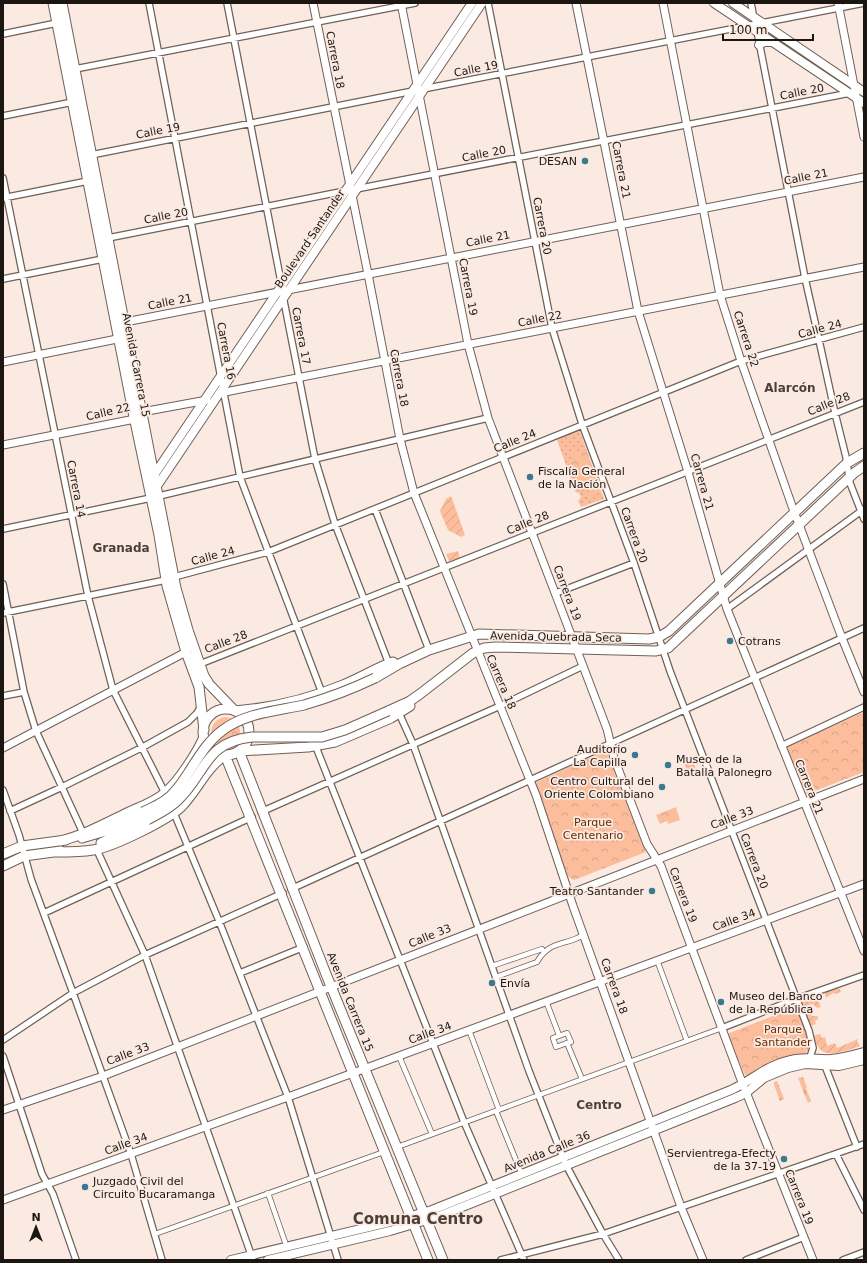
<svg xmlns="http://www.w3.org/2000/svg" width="867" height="1263" viewBox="0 0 867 1263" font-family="'DejaVu Sans',sans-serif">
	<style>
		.grass { fill: url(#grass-dots) }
		.forest { fill: url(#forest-crowns) }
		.cemetery { fill: url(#cemetery-stones) }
		.garden { fill: url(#garden-furrows) }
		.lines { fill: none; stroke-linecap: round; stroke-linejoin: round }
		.pedestrian-casing { stroke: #6f6058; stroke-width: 6 }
		.minor-casing { stroke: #6f6058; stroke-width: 8 }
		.tertiary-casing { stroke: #6f6058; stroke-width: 9 }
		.secondary-casing { stroke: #6f6058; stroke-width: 10 }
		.primary-casing { stroke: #6f6058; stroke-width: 11 }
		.pedestrian { stroke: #fff; stroke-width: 4.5 }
		.minor { stroke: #fff; stroke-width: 5.5 }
		.tertiary { stroke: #fff; stroke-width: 7 }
		.secondary { stroke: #fff; stroke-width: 8 }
		.primary { stroke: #fff; stroke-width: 9 }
		.primary-bridge-casing { stroke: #6f6058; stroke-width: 11; stroke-linecap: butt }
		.primary-bridge { stroke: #fff; stroke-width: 9 }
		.poi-dot { fill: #3e7790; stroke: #fbeae1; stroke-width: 1.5 }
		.labels { text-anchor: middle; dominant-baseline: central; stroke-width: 3.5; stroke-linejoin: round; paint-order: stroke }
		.street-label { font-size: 11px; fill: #1c1613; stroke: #fbeae1 }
		.poi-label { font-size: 11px; fill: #1c1613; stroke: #fbeae1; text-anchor: start }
		.park-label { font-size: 11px; fill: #672b00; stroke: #fbeae1 }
		.neighbourhood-label { font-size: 12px; font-weight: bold; fill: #4d3f38; stroke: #fbeae1 }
		.district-label { font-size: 15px; font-weight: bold; fill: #4d3f38; stroke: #fbeae1 }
	</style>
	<defs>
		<pattern id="grass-dots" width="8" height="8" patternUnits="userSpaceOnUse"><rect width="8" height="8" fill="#fbbd9b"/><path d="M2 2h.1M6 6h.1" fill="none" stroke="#d7a285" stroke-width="1.8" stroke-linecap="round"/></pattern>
		<pattern id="forest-crowns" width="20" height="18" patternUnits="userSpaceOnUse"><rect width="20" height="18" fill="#fbbd9b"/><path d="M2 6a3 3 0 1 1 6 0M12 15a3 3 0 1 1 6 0" fill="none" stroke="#d7a285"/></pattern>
		<pattern id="cemetery-stones" width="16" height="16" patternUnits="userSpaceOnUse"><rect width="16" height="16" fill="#fbbd9b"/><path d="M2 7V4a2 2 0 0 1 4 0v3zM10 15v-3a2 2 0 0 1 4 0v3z" fill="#d7a285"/></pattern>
		<pattern id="garden-furrows" width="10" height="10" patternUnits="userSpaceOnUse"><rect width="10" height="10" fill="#fbbd9b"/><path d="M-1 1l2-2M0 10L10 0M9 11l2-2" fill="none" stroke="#d7a285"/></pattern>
	</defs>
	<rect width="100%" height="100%" fill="#fbeae1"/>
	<path class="grass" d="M 579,429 L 604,499 L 581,507 L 578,501 L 581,497 L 578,492 L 576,493 L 557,440 Z
		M 692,760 L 696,770 L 690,772 L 687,769 L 684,763 Z"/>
	<path class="forest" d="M 586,450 L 601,492 L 586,496 L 583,494 L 581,488 L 579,488 L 578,477 L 574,473 L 574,467 L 569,465 L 568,462 L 571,458 L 572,454 Z
		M 864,712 L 864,772 L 804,795 L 785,747 Z
		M 224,717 C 235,717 241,724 240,735 L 220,745 C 207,737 209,721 224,717 Z
		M 606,750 L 646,852 L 574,880 L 567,876 L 535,783 Z
		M 676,807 L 680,820 L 668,824 L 667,821 L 660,824 L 656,815 Z
		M 793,1008 L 797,1010 L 810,1044 L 809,1048 L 805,1054 L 777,1060 L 763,1066 L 749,1076 L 745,1075 L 727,1034 Z"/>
	<path class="cemetery" d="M 803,1077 L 807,1087 L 806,1088 L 811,1101 L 808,1103 L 798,1078 Z
		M 777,1081 L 784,1099 L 780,1101 L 774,1085 L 774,1082 Z"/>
	<path class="garden" d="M 451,496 L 465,535 L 461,537 L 448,530 L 440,511 L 446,499 Z
		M 458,551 L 460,558 L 449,561 L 446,554 Z
		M 839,987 L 838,989 L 840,989 L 841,992 L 835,994 L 833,993 L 826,998 L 825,994 L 827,991 Z
		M 817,997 L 821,1007 L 817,1008 L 813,1004 L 808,1005 L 807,1010 L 810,1011 L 812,1016 L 818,1016 L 818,1019 L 815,1021 L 816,1024 L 810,1026 L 800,1006 L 805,999 Z
		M 820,1034 L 822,1038 L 825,1037 L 827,1046 L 835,1043 L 837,1048 L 858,1039 L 858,1040 L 857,1041 L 860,1046 C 851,1049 828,1058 821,1050 C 817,1047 815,1040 813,1036 Z"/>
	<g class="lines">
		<g class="pedestrian-casing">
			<path id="pedestrian" d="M 657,960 L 687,1041
				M 492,966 L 542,949
				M 496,977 L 537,962 C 549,940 566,946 583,935
				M 546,1001 L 559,1035
				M 469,1030 L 499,1110
				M 567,1043 L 571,1042 L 567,1033 L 553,1038 L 556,1047 L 567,1043 L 582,1079
				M 399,1056 L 432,1134
				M 496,1111 L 520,1170
				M 400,1146 L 722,1028
				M 268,1193 L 285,1242
				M 155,1234 L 381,1153"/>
		</g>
		<g class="minor-casing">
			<path id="minor" d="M 149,3 L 240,477 L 322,693
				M 227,3 L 282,287
				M 488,3 L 552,328 L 582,424 L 634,563 L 670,671 L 809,1031 L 813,1048 L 810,1057
				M 751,3 L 754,19
				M 757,31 L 805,278 L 819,340 L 835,413 L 846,457 L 850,483 L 864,519
				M 3,34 L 57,23
				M 75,69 L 415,3
				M 423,89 L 864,3
				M 3,116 L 73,102
				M 91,155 L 413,91
				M 3,178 L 88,596 L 113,690 L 165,793
				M 356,189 L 850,93
				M 3,198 L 88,181
				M 108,238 L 345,191
				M 3,279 L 103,259
				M 283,296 L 315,459 L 335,524 L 389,664
				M 159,496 L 488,418
				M 375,509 L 429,650
				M 3,529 L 151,498
				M 174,577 L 268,552 L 741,361 L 864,327
				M 3,584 L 24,692 L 36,731 L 84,835
				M 556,593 L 634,563
				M 727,609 L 864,509
				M 3,613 L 166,580
				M 200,664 L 864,402
				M 3,696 L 24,692
				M 398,711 L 413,744 L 529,1071 L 566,1165 L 603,1234 L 619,1260
				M 781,746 L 864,707
				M 316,747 L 464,1122 L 524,1260
				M 3,790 L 19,835 L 31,879 L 73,993 L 131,1154 L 162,1260
				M 10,811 L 62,787 L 143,747 L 188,722 L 197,713 L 201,706
				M 261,812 L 500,706 L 583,666
				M 174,813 L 219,921 L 288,1097 L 338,1260
				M 96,848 L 145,955 L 253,1260
				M 291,889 L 864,628
				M 44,913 L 252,817
				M 240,973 L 304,947
				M 722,1028 L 796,999 L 864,975
				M 3,1040 L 73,993 L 145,955 L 283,893
				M 3,1056 L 42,1174 L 53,1194 L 76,1260
				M 825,1066 L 857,1147
				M 836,1154 L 864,1210
				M 501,1260 L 603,1234 L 864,1144
				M 746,1260 L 804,1237
				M 843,1260 L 864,1252"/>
		</g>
		<g class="tertiary-casing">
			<path id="tertiary" d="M 313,3 L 368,274 L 400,439 L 414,493 L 536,795 L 573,906 L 681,1207 L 703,1260
				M 401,3 L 468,344 L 488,418 L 583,666 L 607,729 L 614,758 L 647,844 L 661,866 L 740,1077 L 813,1260
				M 576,3 L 638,311 L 688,472 L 727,609 L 864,951
				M 663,3 L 720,295 L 741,361 L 792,506 L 842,638 L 864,692
				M 838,3 L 864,137
				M 120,323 L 864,177
				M 3,362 L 122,338
				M 220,393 L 864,267
				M 3,445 L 135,419 L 142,412 L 207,400
				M 3,748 L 186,652
				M 3,1110 L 103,1076 L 864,779
				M 3,1200 L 288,1097 L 864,884"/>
		</g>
		<g class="secondary-casing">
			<path id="secondary" d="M 714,3 L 864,103
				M 733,3 L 864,92
				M 759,45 L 764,42 L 772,42
				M 152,478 L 472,3
				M 157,486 L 482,3
				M 231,1260 L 390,1222 L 432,1210 L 731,1090 C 753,1080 766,1065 791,1060 C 806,1056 817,1060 831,1059 C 842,1058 853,1055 864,1052
				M 268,1260 L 390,1231 L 437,1217 L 735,1098 L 746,1093 L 764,1078 L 788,1068 L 805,1064 L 839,1066 L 864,1060"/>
		</g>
		<g class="primary-casing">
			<path id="primary" d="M 53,3 L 133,412 L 159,535 L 167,586 L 186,652 L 199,687 L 204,730
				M 62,3 L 176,588 L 188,630 L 204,676 L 209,684 L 235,711
				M 375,678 L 399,664 L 429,650 L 479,634 L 649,639 L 659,637 L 669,631 L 847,463 L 864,453
				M203 732a23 23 0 1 1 46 0a23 23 0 1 1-46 0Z
				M 235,711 C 271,708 309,699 343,685 C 360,678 376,668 393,662
				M 388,711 L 410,701 L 420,694 L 473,653 L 484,648 L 496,647 L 656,651 L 668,648 L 854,473 L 864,466
				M 239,751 L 326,974 L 443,1260
				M 239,751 L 308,747 L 335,742 L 391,718 L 410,706
				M 225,755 L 428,1260
				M 82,838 L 109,830 L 143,812
				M 60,841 C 85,835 108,822 131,811 C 143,806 156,801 166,792 C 179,781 197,753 204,737
				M 101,843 L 147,820
				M 57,852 C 69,852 81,852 93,850 C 113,847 168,820 182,806 C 198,789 206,768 225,755
				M 3,854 L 22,846 L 66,840
				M 3,866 L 24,856 L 61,851"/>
		</g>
		<use href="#pedestrian" class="pedestrian"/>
		<use href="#minor" class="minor"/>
		<use href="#tertiary" class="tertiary"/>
		<use href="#secondary" class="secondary"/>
		<use href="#primary" class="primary"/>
		<g class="primary-bridge-casing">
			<path id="primary-bridge" d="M 143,812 C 155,806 168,801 176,790 C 192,771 202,745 223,730 C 245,713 277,711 304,705 C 328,698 352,689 375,678
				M 147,820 C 158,814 169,809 178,800 C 206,774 204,742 252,737 L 322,737 L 345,730 L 388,711"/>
		</g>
		<use href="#primary-bridge" class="primary-bridge"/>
	</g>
	<g class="poi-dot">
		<circle cx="585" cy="161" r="4"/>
		<circle cx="530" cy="477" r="4"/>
		<circle cx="730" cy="641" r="4"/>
		<circle cx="635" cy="755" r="4"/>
		<circle cx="668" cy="765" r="4"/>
		<circle cx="662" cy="787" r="4"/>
		<circle cx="652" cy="891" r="4"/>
		<circle cx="492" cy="983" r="4"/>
		<circle cx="721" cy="1002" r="4"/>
		<circle cx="784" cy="1159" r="4"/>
		<circle cx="85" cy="1187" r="4"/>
	</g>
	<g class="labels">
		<g class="street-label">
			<text transform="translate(335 60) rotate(79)">Carrera 18</text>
			<text transform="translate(476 69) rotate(-11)">Calle 19</text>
			<text transform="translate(802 92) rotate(-11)">Calle 20</text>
			<text transform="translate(158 131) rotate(-11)">Calle 19</text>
			<text transform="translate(484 154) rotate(-11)">Calle 20</text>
			<text transform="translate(621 170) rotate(79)">Carrera 21</text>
			<text transform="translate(806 177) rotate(-11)">Calle 21</text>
			<text transform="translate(166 216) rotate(-11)">Calle 20</text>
			<text transform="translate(542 226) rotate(79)">Carrera 20</text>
			<text transform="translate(310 239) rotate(-56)">Boulevard Santander</text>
			<text transform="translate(488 239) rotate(-11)">Calle 21</text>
			<text transform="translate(468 287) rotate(79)">Carrera 19</text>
			<text transform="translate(170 302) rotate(-11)">Calle 21</text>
			<text transform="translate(540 319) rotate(-11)">Calle 22</text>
			<text transform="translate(820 329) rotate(-15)">Calle 24</text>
			<text transform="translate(301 336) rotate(79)">Carrera 17</text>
			<text transform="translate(746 339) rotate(72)">Carrera 22</text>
			<text transform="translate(226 351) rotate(79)">Carrera 16</text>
			<text transform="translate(136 365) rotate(79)">Avenida Carrera 15</text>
			<text transform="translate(399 378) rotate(79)">Carrera 18</text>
			<text transform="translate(829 404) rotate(-22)">Calle 28</text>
			<text transform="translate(108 412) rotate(-13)">Calle 22</text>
			<text transform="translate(515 441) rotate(-22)">Calle 24</text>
			<text transform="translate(702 482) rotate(74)">Carrera 21</text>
			<text transform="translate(76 489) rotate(79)">Carrera 14</text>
			<text transform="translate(528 523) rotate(-22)">Calle 28</text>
			<text transform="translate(634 535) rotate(70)">Carrera 20</text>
			<text transform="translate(213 556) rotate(-15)">Calle 24</text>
			<text transform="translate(567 593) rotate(69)">Carrera 19</text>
			<text transform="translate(556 637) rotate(1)">Avenida Quebrada Seca</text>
			<text transform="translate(226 642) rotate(-21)">Calle 28</text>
			<text transform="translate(501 682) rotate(67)">Carrera 18</text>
			<text transform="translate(809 787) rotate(68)">Carrera 21</text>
			<text transform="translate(732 818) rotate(-21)">Calle 33</text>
			<text transform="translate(754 861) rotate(69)">Carrera 20</text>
			<text transform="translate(683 895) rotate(69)">Carrera 19</text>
			<text transform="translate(734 920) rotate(-20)">Calle 34</text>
			<text transform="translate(430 936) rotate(-22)">Calle 33</text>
			<text transform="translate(614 986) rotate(70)">Carrera 18</text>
			<text transform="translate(350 1002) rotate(68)">Avenida Carrera 15</text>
			<text transform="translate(430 1033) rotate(-20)">Calle 34</text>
			<text transform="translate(128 1054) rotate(-21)">Calle 33</text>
			<text transform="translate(126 1144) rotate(-20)">Calle 34</text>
			<text transform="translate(547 1152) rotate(-22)">Avenida Calle 36</text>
			<text transform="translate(799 1197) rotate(68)">Carrera 19</text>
		</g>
		<g class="poi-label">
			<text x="577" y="161" text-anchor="end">DESAN</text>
			<text x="538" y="471">Fiscalía General<tspan x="538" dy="13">de la Nación</tspan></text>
			<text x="738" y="641">Cotrans</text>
			<text x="627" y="749" text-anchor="end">Auditorio<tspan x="627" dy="13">La Capilla</tspan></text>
			<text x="676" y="759">Museo de la<tspan x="676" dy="13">Batalla Palonegro</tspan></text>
			<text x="654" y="781" text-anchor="end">Centro Cultural del<tspan x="654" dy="13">Oriente Colombiano</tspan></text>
			<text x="644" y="891" text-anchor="end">Teatro Santander</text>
			<text x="500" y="983">Envía</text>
			<text x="729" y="996">Museo del Banco<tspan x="729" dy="13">de la República</tspan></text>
			<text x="776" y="1153" text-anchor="end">Servientrega-Efecty<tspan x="776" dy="13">de la 37-19</tspan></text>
			<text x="93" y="1181">Juzgado Civil del<tspan x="93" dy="13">Circuito Bucaramanga</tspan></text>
		</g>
		<g class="park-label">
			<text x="593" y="822">Parque<tspan x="593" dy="13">Centenario</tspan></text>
			<text x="783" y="1029">Parque<tspan x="783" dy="13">Santander</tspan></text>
		</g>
		<g class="neighbourhood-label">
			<text x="790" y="388">Alarcón</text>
			<text x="121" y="548">Granada</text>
			<text x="599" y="1105">Centro</text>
		</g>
		<g class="district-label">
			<text x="418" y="1219">Comuna Centro</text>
		</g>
	</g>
	<rect width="867" height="1263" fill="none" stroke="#1c1613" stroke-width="8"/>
	<g transform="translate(36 1227)" stroke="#fbeae1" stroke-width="3" paint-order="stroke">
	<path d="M0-3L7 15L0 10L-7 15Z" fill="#1c1613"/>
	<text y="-6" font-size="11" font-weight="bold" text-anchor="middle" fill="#1c1613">N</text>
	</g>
	<path d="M723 34v6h90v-6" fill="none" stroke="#1c1613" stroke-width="2"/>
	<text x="729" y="34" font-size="12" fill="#1c1613" stroke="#fbeae1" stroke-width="3" paint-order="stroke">100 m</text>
</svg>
